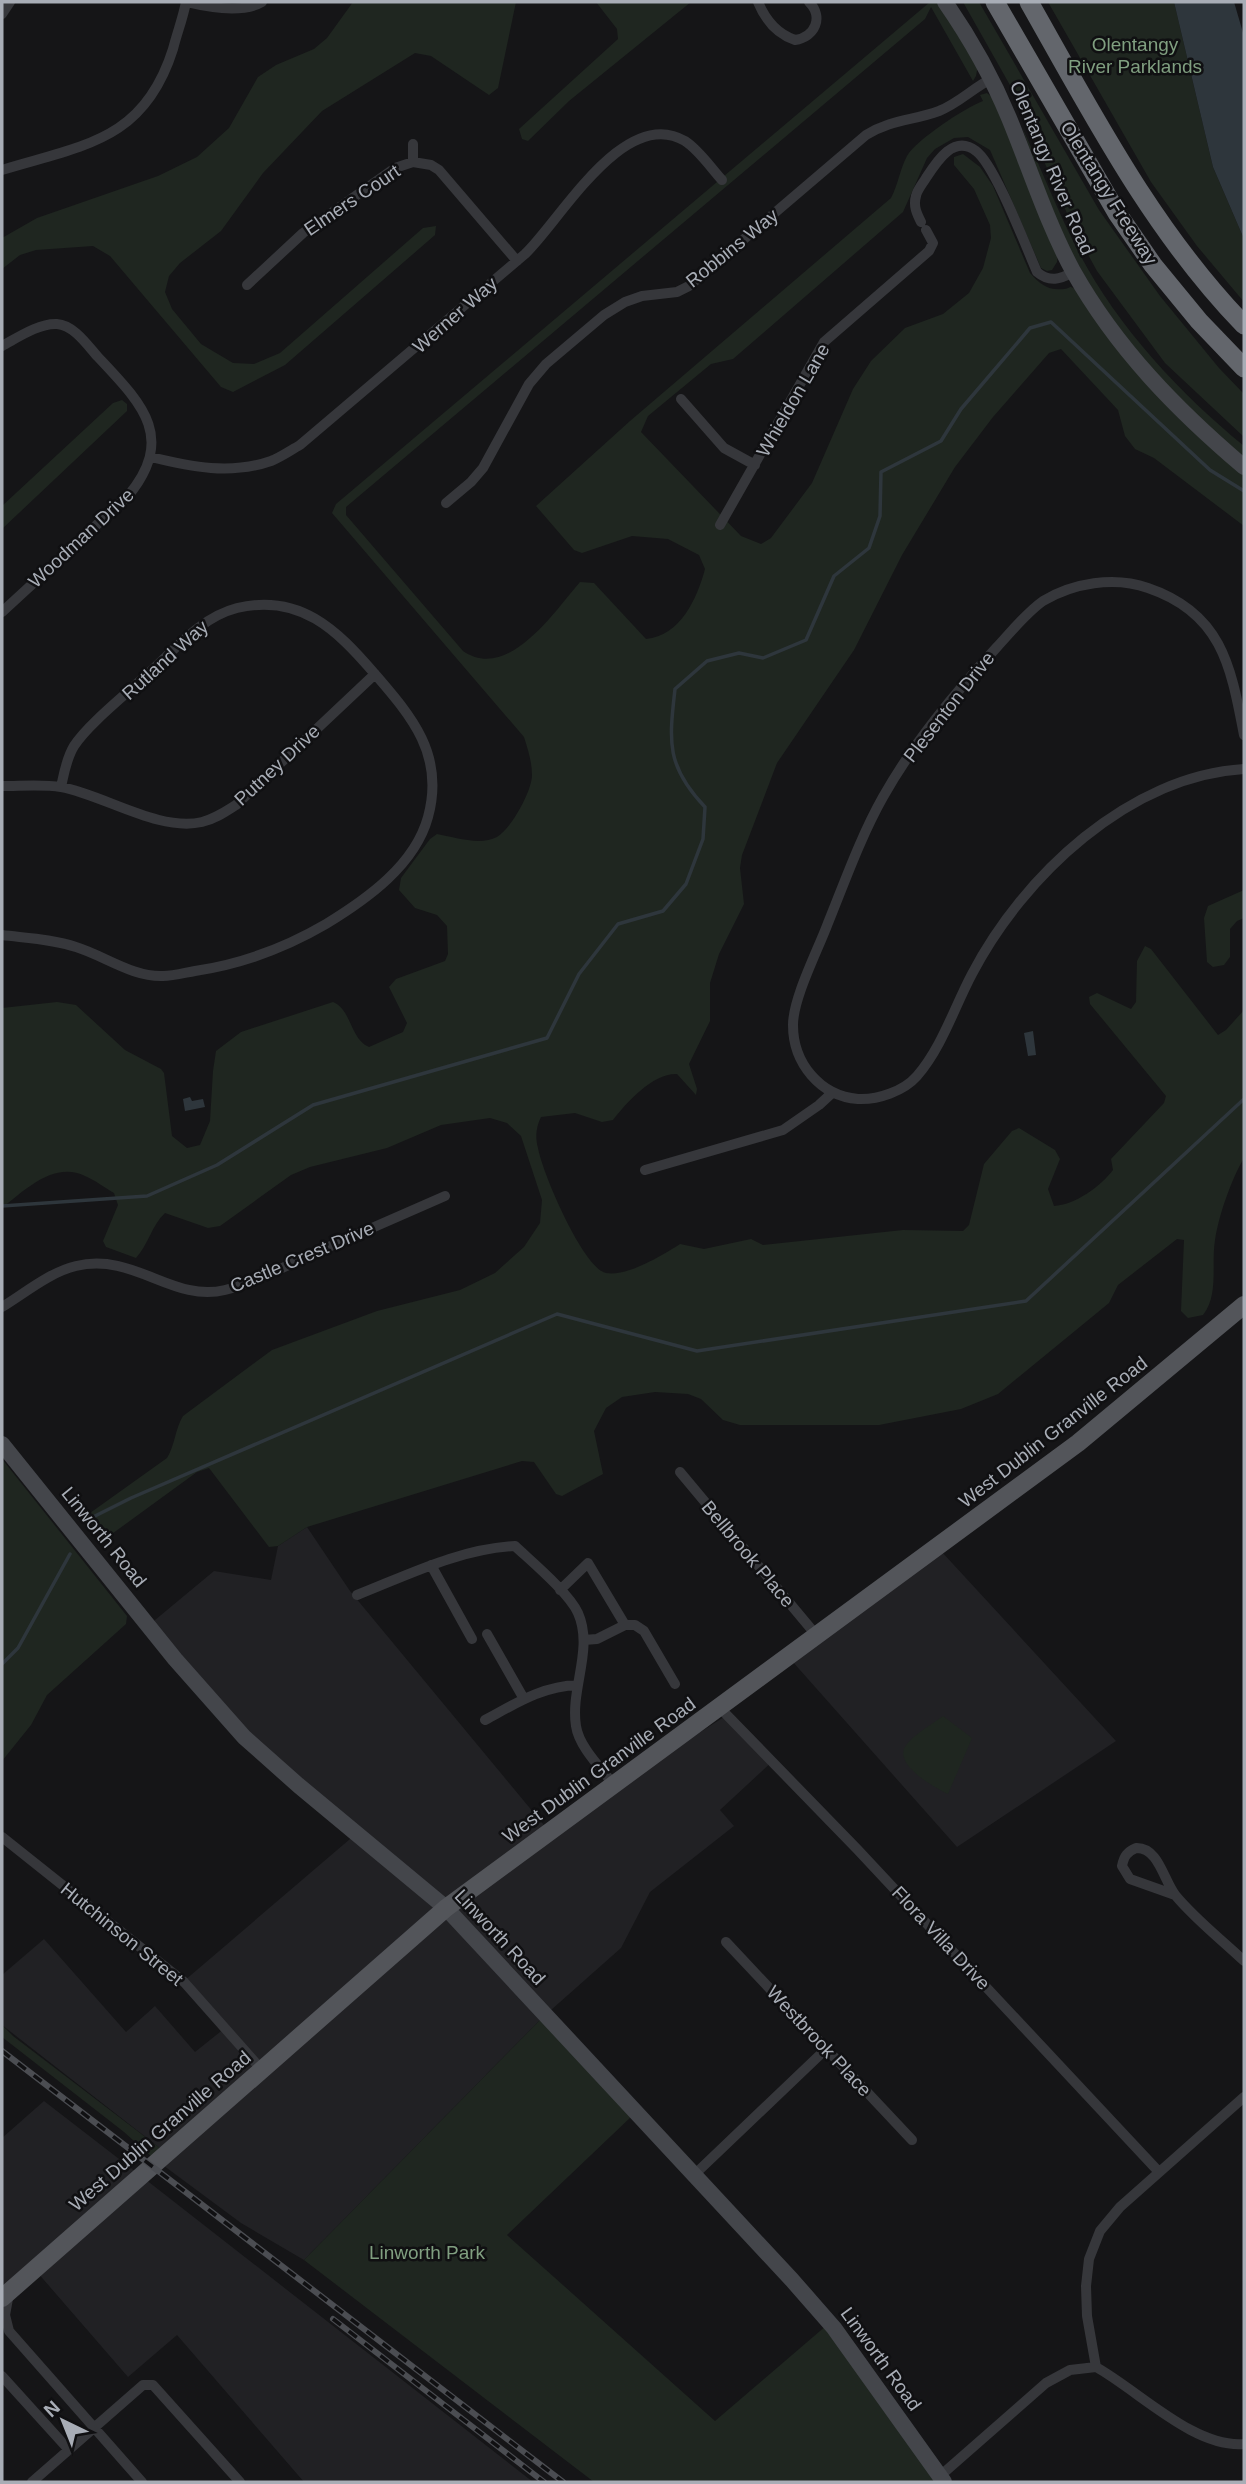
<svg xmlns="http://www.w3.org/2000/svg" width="1246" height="2484" viewBox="0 0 1246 2484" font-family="Arial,sans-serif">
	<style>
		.built { fill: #212124 }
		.green { fill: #1f2620 }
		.water { fill: #2e363c }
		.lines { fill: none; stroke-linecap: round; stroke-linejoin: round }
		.stream { stroke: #2e363c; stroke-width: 3.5 }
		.minor { stroke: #36373b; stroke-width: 10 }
		.secondary { stroke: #44464b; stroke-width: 16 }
		.primary { stroke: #53555a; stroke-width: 18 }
		.motorway { stroke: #63666c; stroke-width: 19 }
		.rail-casing { stroke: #4b4d52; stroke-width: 6 }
		.rail { stroke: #101012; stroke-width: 3.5; stroke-dasharray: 10; stroke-linecap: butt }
		.labels { text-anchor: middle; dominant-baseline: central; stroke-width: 5; stroke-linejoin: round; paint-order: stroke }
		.park-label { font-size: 19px; fill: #809f80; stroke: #101012 }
		.street-label { font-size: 19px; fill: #a8adb6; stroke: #101012 }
	</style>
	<rect width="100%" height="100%" fill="#151517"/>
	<path class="built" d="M 307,1527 L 350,1591 L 548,1830 L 727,1715 L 775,1759 L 720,1810 L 734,1826 L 650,1892 L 621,1948 L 542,2018 L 304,2260 L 241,2223 L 152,2157 L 161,2149 L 2,2025 L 2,1975 L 44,1939 L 126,2032 L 155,2006 L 195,2052 L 225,2028 L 184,1981 L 357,1833 L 292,1780 L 149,1625 L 214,1571 L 271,1580 L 278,1546 Z
		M 941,1551 L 1116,1741 L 957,1847 L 792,1661 Z
		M 44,2101 L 145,2179 L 533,2482 L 304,2482 L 177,2335 L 128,2377 L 37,2272 L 2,2303 L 2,2138 Z"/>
	<path class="green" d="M 353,2 L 516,2 L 498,88 L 489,95 L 431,56 L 415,53 L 322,111 L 263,173 L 221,231 L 180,263 L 169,276 L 165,292 L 172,309 L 201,344 L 233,363 L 254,364 L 280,353 L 423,228 L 436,226 L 435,235 L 285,365 L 233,392 L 221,387 L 110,256 L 93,246 L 36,250 L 20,255 L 2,269 L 2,238 L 37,218 L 158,176 L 197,157 L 229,128 L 258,77 L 276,65 L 314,49 L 327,38 Z
		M 596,2 L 691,2 L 569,101 L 528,141 L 522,139 L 519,129 L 618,39 L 617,29 Z
		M 930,2 L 937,2 L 941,5 L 978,65 L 976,76 L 973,81 L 931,7 L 925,19 L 346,507 L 346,515 L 463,651 C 508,682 554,612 580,582 L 594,583 L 646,639 C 680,636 697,599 705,569 L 699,555 L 668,539 L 632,536 L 582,553 L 574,550 L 536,506 L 630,421 L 891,198 C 898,185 900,169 907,156 C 916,140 966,107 983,101 L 980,95 L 987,93 L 994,99 L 1058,255 L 1057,262 L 1052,270 L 1047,271 L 1041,268 L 990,150 L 968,137 L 954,138 L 935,149 L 927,158 L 903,212 L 733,359 L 711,364 L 648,416 L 641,432 L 741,536 L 761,544 L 771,538 L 812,483 L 853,389 L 871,361 L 905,328 L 943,314 L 969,293 L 983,268 L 991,238 L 990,225 L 974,189 L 954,165 L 954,157 L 963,154 L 980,167 L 993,186 L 1030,273 C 1040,284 1048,291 1064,289 C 1075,287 1065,285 1076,289 L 1244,473 L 1244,526 L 1154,458 L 1135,449 L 1125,436 L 1118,410 L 1061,349 L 1049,353 L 993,417 L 955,467 L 902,555 L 854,650 L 777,763 L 742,855 L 740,868 L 744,904 L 719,954 L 710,983 L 710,1021 L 689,1064 L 697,1089 L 696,1095 L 677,1074 C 653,1073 627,1102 613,1120 L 602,1122 L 575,1113 L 541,1117 C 536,1127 535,1137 538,1148 C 542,1172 583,1268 606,1273 C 627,1277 663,1255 680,1244 L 704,1249 L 751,1239 L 763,1245 L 903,1230 L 963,1231 L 969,1225 L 984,1164 L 1012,1131 L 1019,1128 L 1055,1150 L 1060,1159 L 1048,1189 L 1054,1206 C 1075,1205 1101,1186 1113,1170 L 1111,1159 L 1164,1103 L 1166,1096 L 1090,1004 L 1089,997 L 1097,993 L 1131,1009 L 1136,1002 L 1137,961 L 1145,946 L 1151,949 L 1218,1035 L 1226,1030 L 1244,1010 L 1244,1158 C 1231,1180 1219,1215 1215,1240 C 1211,1265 1219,1295 1203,1315 L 1188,1318 L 1181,1311 L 1184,1240 L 1177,1239 L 1118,1285 L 1109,1303 L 998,1394 L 961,1409 L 879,1425 L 740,1425 L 723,1420 L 701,1399 L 688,1394 L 655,1392 L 622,1397 L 606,1408 L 594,1431 L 603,1474 L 562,1496 L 556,1494 L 534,1462 L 522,1461 L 307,1527 L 278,1546 L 269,1547 L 209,1468 L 197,1472 L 105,1539 L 98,1537 L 85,1521 L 90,1513 L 167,1458 C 175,1445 175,1429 183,1416 L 272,1350 L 377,1311 L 460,1290 L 495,1273 L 524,1247 L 540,1223 L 542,1200 L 521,1136 L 507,1123 L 490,1118 L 441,1125 L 387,1148 L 310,1167 L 291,1175 L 220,1226 L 208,1228 L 165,1213 C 152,1225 148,1245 136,1258 L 106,1247 L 103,1241 L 118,1205 L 114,1193 C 105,1188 95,1180 85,1176 C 54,1161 25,1190 2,1208 L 2,1008 L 57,1002 L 76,1005 L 125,1050 L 161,1069 L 164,1073 L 172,1136 L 187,1148 L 200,1145 L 210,1121 L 213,1071 L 216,1051 L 241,1032 L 333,1002 C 352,1010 350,1039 369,1047 L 403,1032 L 407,1023 L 389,987 L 396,979 L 445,961 L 448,954 L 447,926 L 437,915 L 415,908 L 399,890 L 401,878 L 430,839 L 437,834 C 454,837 480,846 497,837 C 511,829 532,791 532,775 C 532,762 528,750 524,737 L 332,513 L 336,504 Z
		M 963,2 L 979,2 L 1099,210 L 1160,296 L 1219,368 L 1244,394 L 1244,437 L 1165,363 L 1097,271 L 1074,229 L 1011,87 Z
		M 1048,2 L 1174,2 L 1213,167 L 1244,239 L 1244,302 L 1197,246 L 1151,182 Z
		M 1022,127 C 1040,166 1056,207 1075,245 C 1114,323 1177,391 1244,446 L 1244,458 C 1227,443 1208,429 1192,413 C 1142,361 1095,302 1064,237 C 1046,202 1035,164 1022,127 Z
		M 122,400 L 127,404 L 127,411 L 2,529 L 2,506 L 113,403 Z
		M 1244,890 L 1244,918 L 1237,921 L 1230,929 L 1230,957 L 1224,965 L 1213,967 L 1207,962 L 1204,918 L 1208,906 Z
		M 2,1459 L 127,1616 L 126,1624 L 47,1695 L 31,1725 L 2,1761 Z
		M 943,1716 L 972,1738 L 948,1794 C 935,1788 890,1763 907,1744 C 916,1733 931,1725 943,1716 Z
		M 542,2018 L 632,2116 L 507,2235 L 715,2421 L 827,2325 L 938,2482 L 594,2482 L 304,2260 Z
		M 2,2025 L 13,2036 L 161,2149 L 152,2157 L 124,2132 L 2,2037 Z"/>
	<path class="water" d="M 1174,2 L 1234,2 L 1244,36 L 1244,239 L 1213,167 Z
		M 1033,1031 L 1036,1055 L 1028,1056 L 1024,1033 Z
		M 190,1097 L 192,1101 L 203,1099 L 205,1107 L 185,1111 L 183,1099 Z"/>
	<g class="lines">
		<path class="stream" d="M 2,1206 L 147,1196 L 217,1165 L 313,1105 L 547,1038 L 579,974 L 618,924 L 663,911 L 686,884 L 703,839 L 705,807 C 666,766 669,742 675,689 L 707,661 L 739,653 L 763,658 L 806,640 L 834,576 L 869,548 L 880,516 L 881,472 L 941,441 L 961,409 L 1030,328 L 1051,322 L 1210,470 L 1244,491
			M 89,1519 L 131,1498 L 557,1314 L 697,1351 L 1026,1301 L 1244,1099
			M 2,1664 L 18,1648 L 70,1554"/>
		<path class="minor" d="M 186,2 C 207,7 242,14 262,2
			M 758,2 C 765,19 777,34 795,40 C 815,37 824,17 809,2
			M 2,14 L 10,2
			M 413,162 L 413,144
			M 2,170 C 84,145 144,141 173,49 C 177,33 183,18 186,2
			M 921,222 C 917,214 913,206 916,196 C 917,190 923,183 926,178 C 937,161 954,134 976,151 C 995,165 1026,247 1037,272 C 1050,283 1060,279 1074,272
			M 247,285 L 303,233 L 395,168 L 413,162 L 431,165 L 439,170 L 517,261
			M 2,346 C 17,338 39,323 57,324 C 74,325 88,346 98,357 C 141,403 177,437 128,496 L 2,612
			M 681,399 L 724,448 L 755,465
			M 151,457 C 191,467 231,475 271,461 C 281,457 291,450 300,445 L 525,254 C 560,221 624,105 685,141 C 699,150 711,168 722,180
			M 446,503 L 471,482 L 483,468 L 529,384 L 546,364 L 604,315 L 625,302 L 642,296 L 677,292 L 689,286 L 866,135 C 892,119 912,121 939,111 C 959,103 973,88 991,79
			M 720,525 L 824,342 L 929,251 L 933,243 L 926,230
			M 1244,735 C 1231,667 1222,613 1148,588 C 1114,576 1073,583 1043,601 C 1026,613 1011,632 997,647 C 955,693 914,742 883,797 C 861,836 845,881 828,923 C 818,950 793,998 793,1025 C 793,1063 820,1096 858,1099 C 878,1100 904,1091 917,1076 C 942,1047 954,1008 972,974 C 1023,876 1129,776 1244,769
			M 2,786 C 21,786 43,784 61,787 C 104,795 159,832 202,822 C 215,819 225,812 236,805 L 375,674
			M 2,935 C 26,938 53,939 76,947 C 105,956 132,977 163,976 C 173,976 184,973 195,971 C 242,964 285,948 326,924 C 367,899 415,865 428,817 C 445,755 412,717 374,673 C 337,630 300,593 237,608 C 202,617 177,647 151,671 C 130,691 88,724 74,746 C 66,759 64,774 61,787
			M 645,1170 L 783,1130 L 819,1105 L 832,1093
			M 2,1307 C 25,1293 50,1272 76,1266 C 134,1252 173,1303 225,1290 C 254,1283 281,1268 308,1256 C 354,1236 399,1216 445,1196
			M 680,1472 L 817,1636
			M 431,1565 L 472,1639
			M 560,1590 L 588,1563 L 625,1625
			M 357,1595 C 408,1575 459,1549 515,1546 C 532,1562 569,1593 578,1613 C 594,1649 570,1689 576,1726 C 579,1747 601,1768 614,1785
			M 487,1634 L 524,1699
			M 584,1640 L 597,1639 L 625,1625 L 635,1625 L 644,1631 L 675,1684
			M 720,1708 L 857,1849 L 1159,2172
			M 485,1720 C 515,1704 542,1686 578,1685
			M 2,1837 L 184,1982 L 262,2070
			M 1175,1895 L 1130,1879 L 1122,1866 C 1124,1856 1127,1852 1136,1848 C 1159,1847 1164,1882 1176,1896 C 1196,1920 1222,1940 1244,1961
			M 726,1942 L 912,2140
			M 694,2175 L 826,2049
			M 9,2293 L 5,2315 L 9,2331 L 142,2482
			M 1096,2367 L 1087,2316 L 1086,2286 L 1089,2259 L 1100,2231 L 1120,2207 L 1244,2097
			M 1096,2367 C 1139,2391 1194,2448 1244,2444
			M 2,2376 L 69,2450
			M 940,2476 L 1046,2383 L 1070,2370 L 1096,2367
			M 32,2482 L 143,2385 L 153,2385 L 240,2482"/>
		<path class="secondary" d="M 945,2 C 970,38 992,77 1009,118 C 1030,169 1047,223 1073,271 C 1117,349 1177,410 1244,467
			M 2,1444 L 175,1659 L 244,1737 L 298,1785 L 446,1908 L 792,2280 L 834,2328 L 944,2482"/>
		<path class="primary" d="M 2,2298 L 446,1908 L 1078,1443 L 1244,1305"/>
		<path class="motorway" d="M 995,2 L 1117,213 L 1153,265 L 1199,321 L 1244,368
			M 1029,2 C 1093,115 1153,231 1244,325"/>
		<g class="rail-casing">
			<path id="rail" d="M 2,2051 L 563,2482
				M 333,2319 L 544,2482"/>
		</g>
		<use href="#rail" class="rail"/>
	</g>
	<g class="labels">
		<g class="park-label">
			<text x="1135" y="44">Olentangy<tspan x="1135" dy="22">River Parklands</tspan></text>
			<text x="427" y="2252">Linworth Park</text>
		</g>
		<g class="street-label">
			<text transform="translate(1052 168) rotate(67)">Olentangy River Road</text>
			<text transform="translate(1109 193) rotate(58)">Olentangy Freeway</text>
			<text transform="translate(352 200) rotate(-34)">Elmers Court</text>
			<text transform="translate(732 248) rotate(-39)">Robbins Way</text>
			<text transform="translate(455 315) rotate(-41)">Werner Way</text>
			<text transform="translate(793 400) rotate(-60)">Whieldon Lane</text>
			<text transform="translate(81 538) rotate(-43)">Woodman Drive</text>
			<text transform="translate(165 660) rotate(-42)">Rutland Way</text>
			<text transform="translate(949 707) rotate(-52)">Plesenton Drive</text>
			<text transform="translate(277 765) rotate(-43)">Putney Drive</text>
			<text transform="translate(302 1257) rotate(-23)">Castle Crest Drive</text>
			<text transform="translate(1053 1432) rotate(-38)">West Dublin Granville Road</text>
			<text transform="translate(104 1537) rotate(51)">Linworth Road</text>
			<text transform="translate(748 1554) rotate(50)">Bellbrook Place</text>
			<text transform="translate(599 1770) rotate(-36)">West Dublin Granville Road</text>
			<text transform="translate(122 1934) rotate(39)">Hutchinson Street</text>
			<text transform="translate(500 1937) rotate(47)">Linworth Road</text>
			<text transform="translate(941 1938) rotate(47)">Flora Villa Drive</text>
			<text transform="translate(819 2041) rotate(47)">Westbrook Place</text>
			<text transform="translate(160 2131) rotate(-41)">West Dublin Granville Road</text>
			<text transform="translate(881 2359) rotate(54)">Linworth Road</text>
		</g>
	</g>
	<rect width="1246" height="2484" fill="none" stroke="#a8adb6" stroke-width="7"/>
	<g transform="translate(63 2421) rotate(317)" stroke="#101012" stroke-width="5" paint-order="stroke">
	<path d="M0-5L12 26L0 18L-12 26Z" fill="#a8adb6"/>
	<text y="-10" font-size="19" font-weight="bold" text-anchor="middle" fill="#a8adb6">N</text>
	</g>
</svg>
